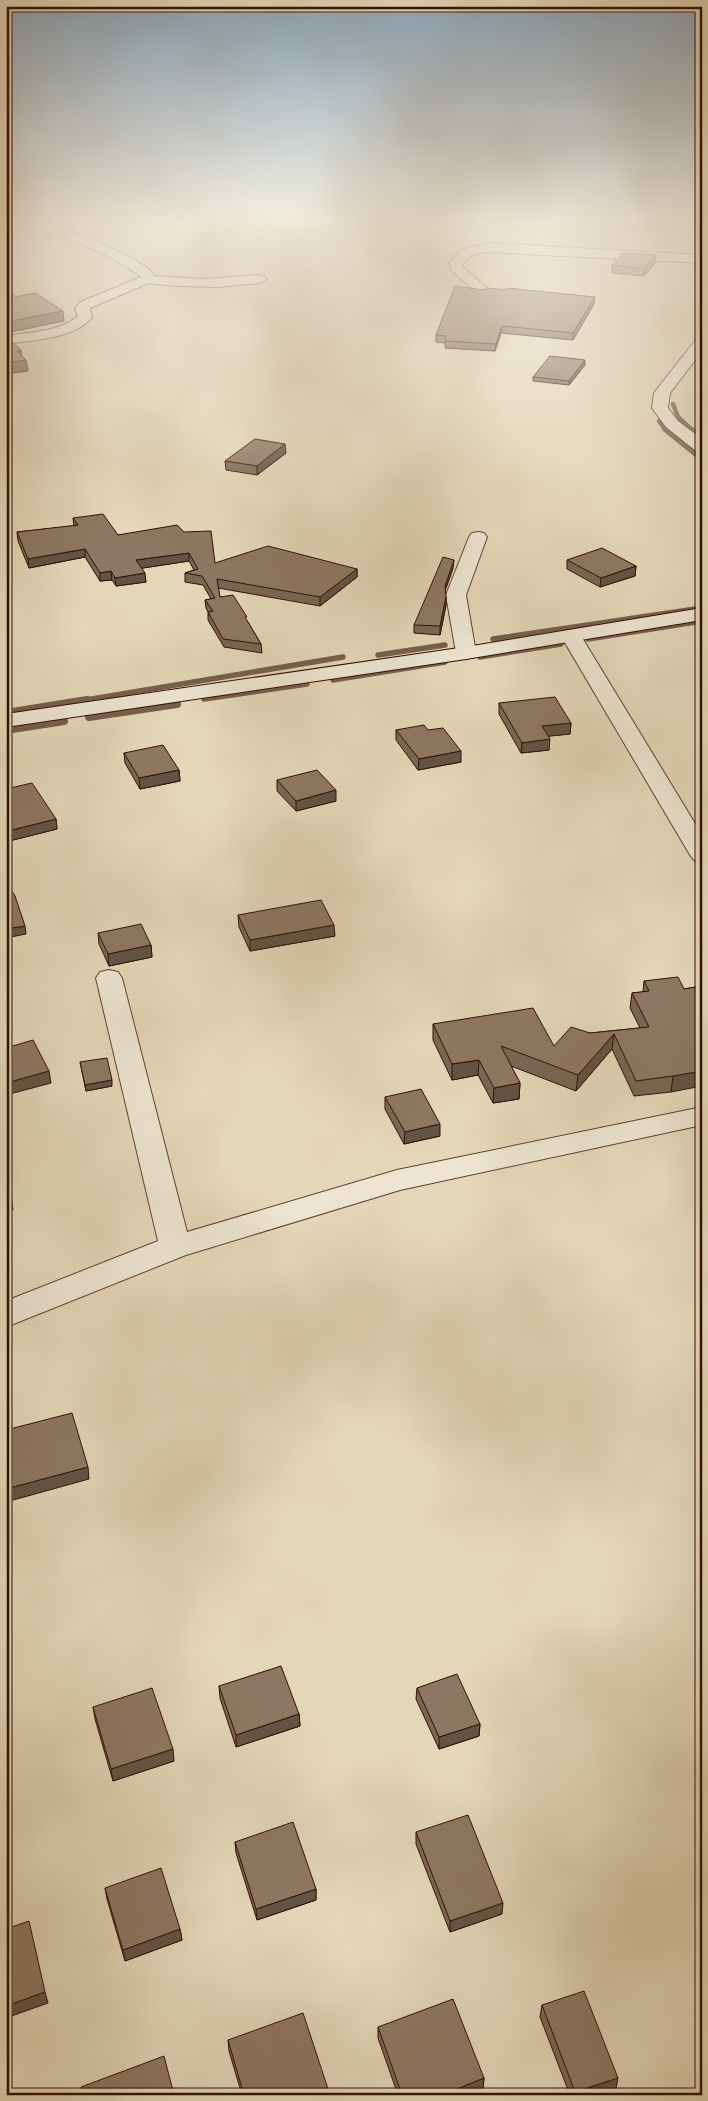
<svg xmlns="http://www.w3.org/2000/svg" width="708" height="2101" viewBox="0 0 708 2101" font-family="Alegreya,serif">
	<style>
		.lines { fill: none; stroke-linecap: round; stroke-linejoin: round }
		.stream-far2 { stroke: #775f4c; stroke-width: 4.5 }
		.stream-far1 { stroke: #775f4c; stroke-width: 5.5 }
		.stream { stroke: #775f4c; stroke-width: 8 }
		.street-casing { stroke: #5d4232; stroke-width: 2 }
		.secondary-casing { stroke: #301005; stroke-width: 2 }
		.street { fill: #ede5d1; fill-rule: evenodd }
		.secondary { fill: #ede5d1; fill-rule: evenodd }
		.wall { fill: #7a6654; stroke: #301005 }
		.shaded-wall { fill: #635345; stroke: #301005 }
		.building { fill: #8e7762; stroke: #301005 }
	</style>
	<rect width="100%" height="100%" fill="#e4d7b8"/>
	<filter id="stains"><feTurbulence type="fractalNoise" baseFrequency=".004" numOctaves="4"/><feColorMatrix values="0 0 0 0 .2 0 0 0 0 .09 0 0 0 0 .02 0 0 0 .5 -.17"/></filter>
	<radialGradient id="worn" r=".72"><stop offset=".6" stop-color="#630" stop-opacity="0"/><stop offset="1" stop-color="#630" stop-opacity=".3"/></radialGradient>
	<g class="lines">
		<path class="stream-far2" d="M 673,404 L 678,417 L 692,430
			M 659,421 L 666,430"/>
		<path class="stream-far1" d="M 665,429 L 702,459
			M 691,429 L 702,439
			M 493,639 L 702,608
			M 588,639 L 702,621
			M 378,655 L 445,645
			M 480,657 L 561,644
			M 333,680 L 445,662
			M 204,699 L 307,684
			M 80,701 L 343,657"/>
		<path class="stream" d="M 6,713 L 87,700
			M 89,717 L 177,704
			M 6,730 L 64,721"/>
		<g class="street-casing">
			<path id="street" d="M 20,221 C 25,220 33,220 39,221 C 60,225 146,259 155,276 L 204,279 L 260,275 L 267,279 L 260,283 L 218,287 L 176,286 L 149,283 L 90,308 L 92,317 C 76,339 31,340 6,344 L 6,336 C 29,332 59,332 78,316 L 75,309 L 80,302 L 141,277 C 107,251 63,236 22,224 Z
				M 488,243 L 702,255 L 702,263 L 483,252 L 470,256 L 463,263 L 463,267 L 490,291 L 483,295 L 478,294 L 452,271 L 449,263 L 461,250 Z
				M 702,337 L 702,351 L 670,393 L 668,408 L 678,421 L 702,439 L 702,452 L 696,451 L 666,427 L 652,408 L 654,393 L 697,338 Z
				M 478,532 L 484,533 L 487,537 L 466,595 L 476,653 L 473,657 L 466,659 L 459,657 L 456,653 L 446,595 L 469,537 L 472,533 Z
				M 571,630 L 578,632 L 581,636 L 702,835 L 702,862 L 694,860 L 690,855 L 561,636 L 564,632 Z
				M 109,970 L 118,972 L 122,978 L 187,1232 L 397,1170 L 702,1107 L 702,1125 L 400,1190 L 186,1255 L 6,1327 L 6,1301 L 158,1241 L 96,978 L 100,972 Z"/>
		</g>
		<g class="secondary-casing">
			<path id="secondary" d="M 702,608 L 702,620 L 466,659 L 6,727 L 6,714 L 466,647 Z"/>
		</g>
		<use href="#street" class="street"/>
		<use href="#secondary" class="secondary"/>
	</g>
	<path class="wall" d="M 625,221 L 664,221 L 658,231 L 623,228 Z
		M 656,255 L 655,263 L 644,276 L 612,273 L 612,265 Z
		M 483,290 L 594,304 L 573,340 L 501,333 L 495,351 L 445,348 L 445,343 L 436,342 L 436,335 Z
		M 585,365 L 569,385 L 533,381 L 533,377 Z
		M 286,453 L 257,475 L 226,470 L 225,461 Z
		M 73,518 L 118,535 L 184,532 L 215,563 L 357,569 L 357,577 L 320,606 L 218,588 L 220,597 L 248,622 L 261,644 L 262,653 L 224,647 L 208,620 L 208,612 L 206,608 L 205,600 L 211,599 L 203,585 L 185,582 L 185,573 L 194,570 L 189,561 L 142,568 L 146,582 L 116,586 L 112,580 L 100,581 L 85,557 L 29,568 L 18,541 L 17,532 L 74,526 Z
		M 567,560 L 636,566 L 635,576 L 600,587 L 567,569 Z
		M 453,568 L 445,591 L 446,605 L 440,635 L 414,633 L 414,625 Z
		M 499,703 L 571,723 L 570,734 L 548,736 L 549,750 L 521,753 L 499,714 Z
		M 396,730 L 428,730 L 461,762 L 418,770 L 396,740 Z
		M 124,753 L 179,770 L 180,781 L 140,789 L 125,763 Z
		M 277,780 L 336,801 L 296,811 L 277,791 Z
		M 6,789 L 56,819 L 57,829 L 9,841 L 6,836 Z
		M 238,915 L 335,936 L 250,951 L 239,927 Z
		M 98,933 L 151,945 L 152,957 L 109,966 L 99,944 Z
		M 644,981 L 684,989 L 702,986 L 671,1092 L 634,1096 L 612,1049 L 576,1091 L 511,1066 L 520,1083 L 519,1099 L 493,1103 L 478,1075 L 452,1080 L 433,1040 L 433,1024 L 554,1046 L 590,1033 L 640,1028 L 630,1008 L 632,993 L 643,992 Z
		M 80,1062 L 112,1086 L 86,1091 Z
		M 385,1097 L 440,1136 L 404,1144 L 385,1109 Z
		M 219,1686 L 299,1714 L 300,1726 L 236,1747 L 220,1698 Z
		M 417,1688 L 480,1724 L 479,1736 L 439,1749 L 416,1699 Z
		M 93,1707 L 174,1761 L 113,1781 L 95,1719 Z
		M 416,1832 L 502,1914 L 450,1932 L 416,1844 Z
		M 235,1842 L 316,1889 L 316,1900 L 257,1920 L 236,1853 Z
		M 105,1888 L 180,1929 L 182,1940 L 125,1961 L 107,1899 Z
		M 542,2005 L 616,2089 L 598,2095 L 570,2095 L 540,2017 Z
		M 378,2027 L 484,2078 L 483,2089 L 469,2095 L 398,2095 L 378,2038 Z
		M 228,2040 L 329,2092 L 330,2095 L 242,2095 L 229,2051 Z"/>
	<path class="shaded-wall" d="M 661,221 L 664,221 L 658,231 L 659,224 Z
		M 656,255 L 655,263 L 644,276 L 644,269 Z
		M 595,297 L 594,304 L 573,340 L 573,333 Z
		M 63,311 L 64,321 L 6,333 L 6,322 Z
		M 502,326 L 501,333 L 495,351 L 496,344 Z
		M 21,350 L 22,361 L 26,360 L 28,371 L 6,374 L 6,363 L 17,351 Z
		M 585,360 L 585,365 L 569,385 L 569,381 Z
		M 285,444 L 286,453 L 257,475 L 257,466 Z
		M 85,549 L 85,557 L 29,568 L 28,559 Z
		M 189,553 L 189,561 L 137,569 L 136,560 Z
		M 454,560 L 453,568 L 444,594 L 445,586 Z
		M 636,566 L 635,576 L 600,587 L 601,578 Z
		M 357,569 L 357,577 L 320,606 L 320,597 Z
		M 111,571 L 112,580 L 100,581 L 100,573 Z
		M 145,573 L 146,582 L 116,586 L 115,578 Z
		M 446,597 L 446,605 L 440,635 L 440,626 Z
		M 571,723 L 570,734 L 541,737 L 542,726 Z
		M 550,739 L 549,750 L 521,753 L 522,743 Z
		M 461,751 L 461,762 L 418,770 L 419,759 Z
		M 179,770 L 180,781 L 140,789 L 139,778 Z
		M 336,790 L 336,801 L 296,811 L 296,801 Z
		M 56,819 L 57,829 L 9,841 L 8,831 Z
		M 334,925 L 335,936 L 250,951 L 250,940 Z
		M 25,926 L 26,934 L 6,938 L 6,929 Z
		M 151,945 L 152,957 L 109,966 L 108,954 Z
		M 614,1034 L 612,1049 L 576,1091 L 578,1075 Z
		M 479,1060 L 478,1075 L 452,1080 L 452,1064 Z
		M 49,1071 L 51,1083 L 6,1095 L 6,1083 Z
		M 702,1071 L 702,1086 L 671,1092 L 673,1076 Z
		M 112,1080 L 112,1086 L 86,1091 L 85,1085 Z
		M 520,1083 L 519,1099 L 493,1103 L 494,1088 Z
		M 440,1124 L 440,1136 L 404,1144 L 405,1132 Z
		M 11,1193 L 13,1210 L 6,1212 L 6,1195 Z
		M 88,1467 L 89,1479 L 6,1502 L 6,1489 Z
		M 299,1714 L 300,1726 L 236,1747 L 236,1735 Z
		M 480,1724 L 479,1736 L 439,1749 L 439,1737 Z
		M 173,1749 L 174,1761 L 113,1781 L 111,1769 Z
		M 316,1889 L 316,1900 L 257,1920 L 256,1909 Z
		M 503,1903 L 502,1914 L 450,1932 L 450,1921 Z
		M 180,1929 L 182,1940 L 125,1961 L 123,1950 Z
		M 45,1992 L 48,2003 L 6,2018 L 6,2006 Z
		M 484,2078 L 483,2089 L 469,2095 L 442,2095 Z
		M 618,2078 L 616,2089 L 598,2095 L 574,2095 L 575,2092 Z"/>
	<path class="building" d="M 625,221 L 661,221 L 659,224 L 624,222 Z
		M 623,253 L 656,255 L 644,269 L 612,265 Z
		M 455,286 L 483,290 L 487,288 L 506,290 L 507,288 L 595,297 L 573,333 L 502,326 L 496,344 L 445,341 L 446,336 L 436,335 Z
		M 6,287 L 16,297 L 35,293 L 63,311 L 6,322 Z
		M 6,337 L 21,350 L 17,351 L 26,360 L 6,363 Z
		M 550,356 L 585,360 L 569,381 L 533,377 Z
		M 255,439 L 285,444 L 257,466 L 225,461 Z
		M 103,514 L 118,535 L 177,525 L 184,532 L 211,531 L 215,563 L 268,546 L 357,569 L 320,597 L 217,579 L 220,597 L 233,595 L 247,617 L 245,617 L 261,644 L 223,639 L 208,612 L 213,611 L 205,600 L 215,598 L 202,576 L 185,573 L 198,569 L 189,553 L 136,560 L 145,573 L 115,578 L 111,571 L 100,573 L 85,549 L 28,559 L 17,532 L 78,525 L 73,518 Z
		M 602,548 L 636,566 L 601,578 L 567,560 Z
		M 443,557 L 454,560 L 445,586 L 446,597 L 440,626 L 414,625 Z
		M 555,697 L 571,723 L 542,726 L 550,739 L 522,743 L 499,703 Z
		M 424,725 L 428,730 L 443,728 L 461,751 L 419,759 L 396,730 Z
		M 163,745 L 179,770 L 139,778 L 124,753 Z
		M 317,770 L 336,790 L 296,801 L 277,780 Z
		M 32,783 L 56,819 L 8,831 L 6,828 L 6,789 Z
		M 7,883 L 15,896 L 25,926 L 6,929 Z
		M 321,900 L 334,925 L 250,940 L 238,915 Z
		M 141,924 L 151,945 L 108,954 L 98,933 Z
		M 678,977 L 684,989 L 702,986 L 702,1071 L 673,1076 L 636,1081 L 614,1034 L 578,1075 L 501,1046 L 520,1083 L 494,1088 L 479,1060 L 452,1064 L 433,1024 L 533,1008 L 554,1046 L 571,1027 L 590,1033 L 649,1027 L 632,993 L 649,991 L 644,981 Z
		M 33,1040 L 49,1071 L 6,1083 L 6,1048 Z
		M 107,1058 L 112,1080 L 85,1085 L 80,1062 Z
		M 421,1089 L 440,1124 L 405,1132 L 385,1097 Z
		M 6,1186 L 11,1193 L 6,1195 Z
		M 72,1413 L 88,1467 L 6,1489 L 6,1430 Z
		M 281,1666 L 299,1714 L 236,1735 L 219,1686 Z
		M 457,1674 L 480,1724 L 439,1737 L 417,1688 Z
		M 152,1688 L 173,1749 L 111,1769 L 93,1707 Z
		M 468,1815 L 503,1903 L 450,1921 L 416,1832 Z
		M 293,1822 L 316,1889 L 256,1909 L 235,1842 Z
		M 161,1868 L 180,1929 L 123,1950 L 105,1888 Z
		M 29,1921 L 45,1992 L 6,2006 L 6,1929 Z
		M 584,1991 L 618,2078 L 575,2092 L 542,2005 Z
		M 453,1999 L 484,2078 L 442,2095 L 402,2095 L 378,2027 Z
		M 303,2013 L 329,2092 L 323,2095 L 244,2095 L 228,2040 Z
		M 164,2056 L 174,2095 L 83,2095 L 81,2087 Z"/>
	<linearGradient id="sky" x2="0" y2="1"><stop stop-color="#8ea7bc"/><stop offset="0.43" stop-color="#f3eddf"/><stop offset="1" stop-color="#f3eddf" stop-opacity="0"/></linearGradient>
	<rect width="708" height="515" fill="url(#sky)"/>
	<rect width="708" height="2101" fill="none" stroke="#e4d7b8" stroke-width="25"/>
	<rect x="8" y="8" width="693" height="2086" fill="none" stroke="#301005" stroke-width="2.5"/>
	<rect x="12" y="12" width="683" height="2076" fill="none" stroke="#301005"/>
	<rect width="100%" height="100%" filter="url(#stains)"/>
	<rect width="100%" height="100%" fill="url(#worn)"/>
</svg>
